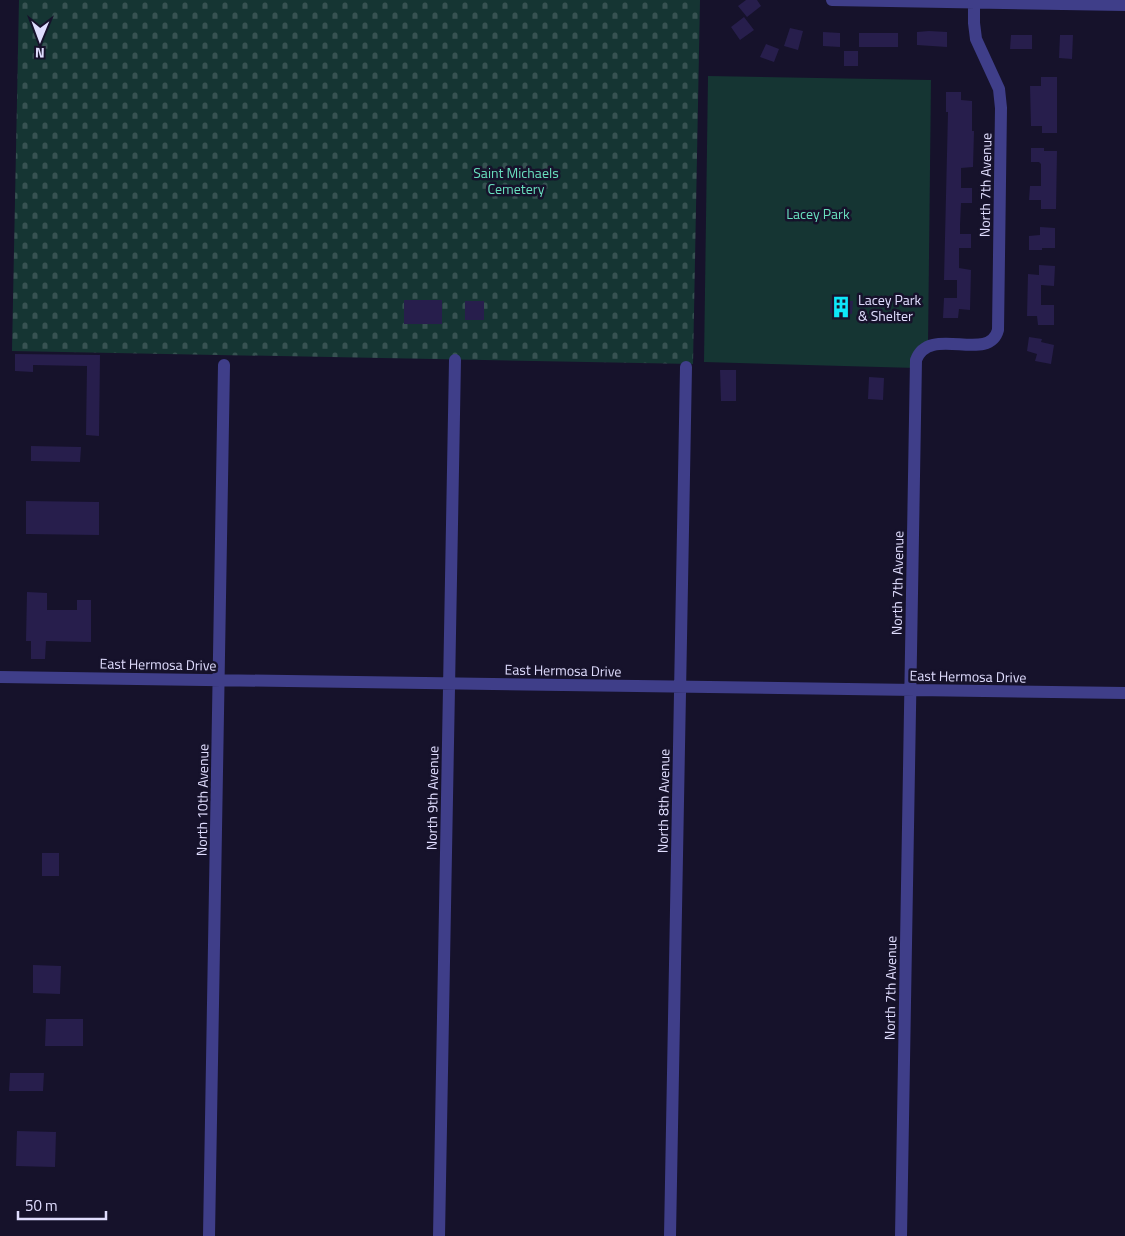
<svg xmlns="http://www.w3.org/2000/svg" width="1125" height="1236" viewBox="0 0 1125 1236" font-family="'Titillium Web',sans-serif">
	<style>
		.green { fill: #153533 }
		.cemetery { fill: url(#cemetery-stones) }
		.building { fill: #271e4c }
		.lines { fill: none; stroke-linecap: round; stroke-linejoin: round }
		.minor { stroke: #3f3e89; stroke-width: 12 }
		.labels { text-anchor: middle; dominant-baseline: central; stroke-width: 5; stroke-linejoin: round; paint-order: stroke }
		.park-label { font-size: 14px; fill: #69dfbe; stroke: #16122b }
		.street-label { font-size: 14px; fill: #e0ddfe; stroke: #16122b }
		.poi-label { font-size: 14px; fill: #e0ddfe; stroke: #16122b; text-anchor: start }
	</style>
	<defs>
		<pattern id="cemetery-stones" width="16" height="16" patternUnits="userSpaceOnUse" patternTransform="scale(1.25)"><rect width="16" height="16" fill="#153533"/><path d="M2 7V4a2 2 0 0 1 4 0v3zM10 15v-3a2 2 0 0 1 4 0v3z" fill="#375252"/></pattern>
	</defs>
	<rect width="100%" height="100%" fill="#16122b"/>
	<path class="green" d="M 708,76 L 931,80 L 928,346 L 916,368 L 704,362 Z"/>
	<path class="cemetery" d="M 19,0 L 700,0 L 693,364 L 12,351 Z"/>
	<path class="building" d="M 746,0 L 757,0 L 761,6 L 747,17 L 738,6 Z
		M 744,17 L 754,30 L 740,40 L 731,27 Z
		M 790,28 L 803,31 L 798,50 L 784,46 Z
		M 929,31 L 947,32 L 947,47 L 917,45 L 917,32 Z
		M 823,32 L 840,33 L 840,47 L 823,46 Z
		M 859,33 L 898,33 L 898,47 L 859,47 Z
		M 1011,35 L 1032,35 L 1032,49 L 1010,49 Z
		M 1060,35 L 1073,35 L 1072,59 L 1059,58 Z
		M 766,44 L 779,49 L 774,62 L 760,57 Z
		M 844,51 L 858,51 L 858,66 L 844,66 Z
		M 1041,77 L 1057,77 L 1057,133 L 1042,133 L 1042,126 L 1031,126 L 1030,86 L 1041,86 Z
		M 946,92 L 961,92 L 961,100 L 972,101 L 972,131 L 974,131 L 973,167 L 961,168 L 961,188 L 972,188 L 972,203 L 961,203 L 960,225 L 960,234 L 971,234 L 971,248 L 959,248 L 959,268 L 971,270 L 970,310 L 959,309 L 958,318 L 943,318 L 944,298 L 957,298 L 957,280 L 944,280 L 948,112 L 946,112 Z
		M 1031,148 L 1044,148 L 1044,151 L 1057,151 L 1056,209 L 1041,209 L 1041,200 L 1029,200 L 1030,186 L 1041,186 L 1041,164 L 1039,162 L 1031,162 Z
		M 1040,227 L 1055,228 L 1055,248 L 1042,248 L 1042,250 L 1029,250 L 1029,236 L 1040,235 Z
		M 1039,265 L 1055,266 L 1054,286 L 1041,285 L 1041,305 L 1054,305 L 1054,325 L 1038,325 L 1037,316 L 1027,316 L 1028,274 L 1039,275 Z
		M 404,300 L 442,300 L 442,324 L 404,324 Z
		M 831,300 L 853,301 L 852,314 L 830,313 Z
		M 465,301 L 484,301 L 484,320 L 465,320 Z
		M 1029,337 L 1042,339 L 1041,342 L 1054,345 L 1051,364 L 1035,361 L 1037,354 L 1027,351 Z
		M 15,354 L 100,355 L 99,436 L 86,435 L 87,366 L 33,365 L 33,372 L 15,371 Z
		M 720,370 L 736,370 L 736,401 L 721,401 Z
		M 869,377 L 884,378 L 883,400 L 868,399 Z
		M 31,446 L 81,447 L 80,462 L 31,461 Z
		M 26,501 L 99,502 L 99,535 L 26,534 Z
		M 27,592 L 47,593 L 47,610 L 77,610 L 77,600 L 91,600 L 91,642 L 46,641 L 45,659 L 31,659 L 31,641 L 26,641 Z
		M 42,853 L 59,853 L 59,876 L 42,876 Z
		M 33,965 L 61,966 L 60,994 L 33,993 Z
		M 46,1019 L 83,1019 L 83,1046 L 45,1046 Z
		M 10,1073 L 44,1073 L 43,1091 L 9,1091 Z
		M 17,1131 L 56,1132 L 55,1167 L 16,1166 Z"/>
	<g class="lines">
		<path class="minor" d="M 832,0 L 1125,5
			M 0,677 L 1125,693
			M 209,1236 L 224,365
			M 439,1236 L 455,360
			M 670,1236 L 686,367
			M 901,1236 L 916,360 C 929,324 989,364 998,330 L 1001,108 L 999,89 L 976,39 L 974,23 L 974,0"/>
	</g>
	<defs>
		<g id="building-bare" transform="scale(1.725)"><path d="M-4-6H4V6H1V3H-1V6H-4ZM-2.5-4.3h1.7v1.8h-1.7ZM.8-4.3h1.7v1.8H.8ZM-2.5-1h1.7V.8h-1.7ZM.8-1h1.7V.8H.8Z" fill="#0ee7f9" stroke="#16122b" stroke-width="2.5" paint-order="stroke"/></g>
	</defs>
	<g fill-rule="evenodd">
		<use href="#building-bare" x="841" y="307"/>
	</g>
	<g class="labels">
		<g class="park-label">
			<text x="516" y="172">Saint Michaels<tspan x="516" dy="16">Cemetery</tspan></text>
			<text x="818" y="213">Lacey Park</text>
		</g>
		<g class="street-label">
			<text transform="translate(985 185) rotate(-89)">North 7th Avenue</text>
			<text transform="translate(897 583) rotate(-89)">North 7th Avenue</text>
			<text transform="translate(158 664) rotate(1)">East Hermosa Drive</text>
			<text transform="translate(563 670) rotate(1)">East Hermosa Drive</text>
			<text transform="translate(968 676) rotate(1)">East Hermosa Drive</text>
			<text transform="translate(432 798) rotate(-89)">North 9th Avenue</text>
			<text transform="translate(202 800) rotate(-89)">North 10th Avenue</text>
			<text transform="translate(663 801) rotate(-89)">North 8th Avenue</text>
			<text transform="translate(890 988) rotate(-89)">North 7th Avenue</text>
		</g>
		<g class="poi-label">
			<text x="858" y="299">Lacey Park<tspan x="858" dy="16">&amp; Shelter</tspan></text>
		</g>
	</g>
	<g transform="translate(40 40) rotate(181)" stroke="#16122b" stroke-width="4" paint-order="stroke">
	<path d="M0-4L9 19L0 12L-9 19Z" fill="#e0ddfe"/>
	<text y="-8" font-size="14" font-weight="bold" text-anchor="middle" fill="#e0ddfe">N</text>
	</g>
	<path d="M18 1211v8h88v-8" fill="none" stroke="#e0ddfe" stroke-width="2.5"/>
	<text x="25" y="1211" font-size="15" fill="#e0ddfe" stroke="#16122b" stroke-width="4" paint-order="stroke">50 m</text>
</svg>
